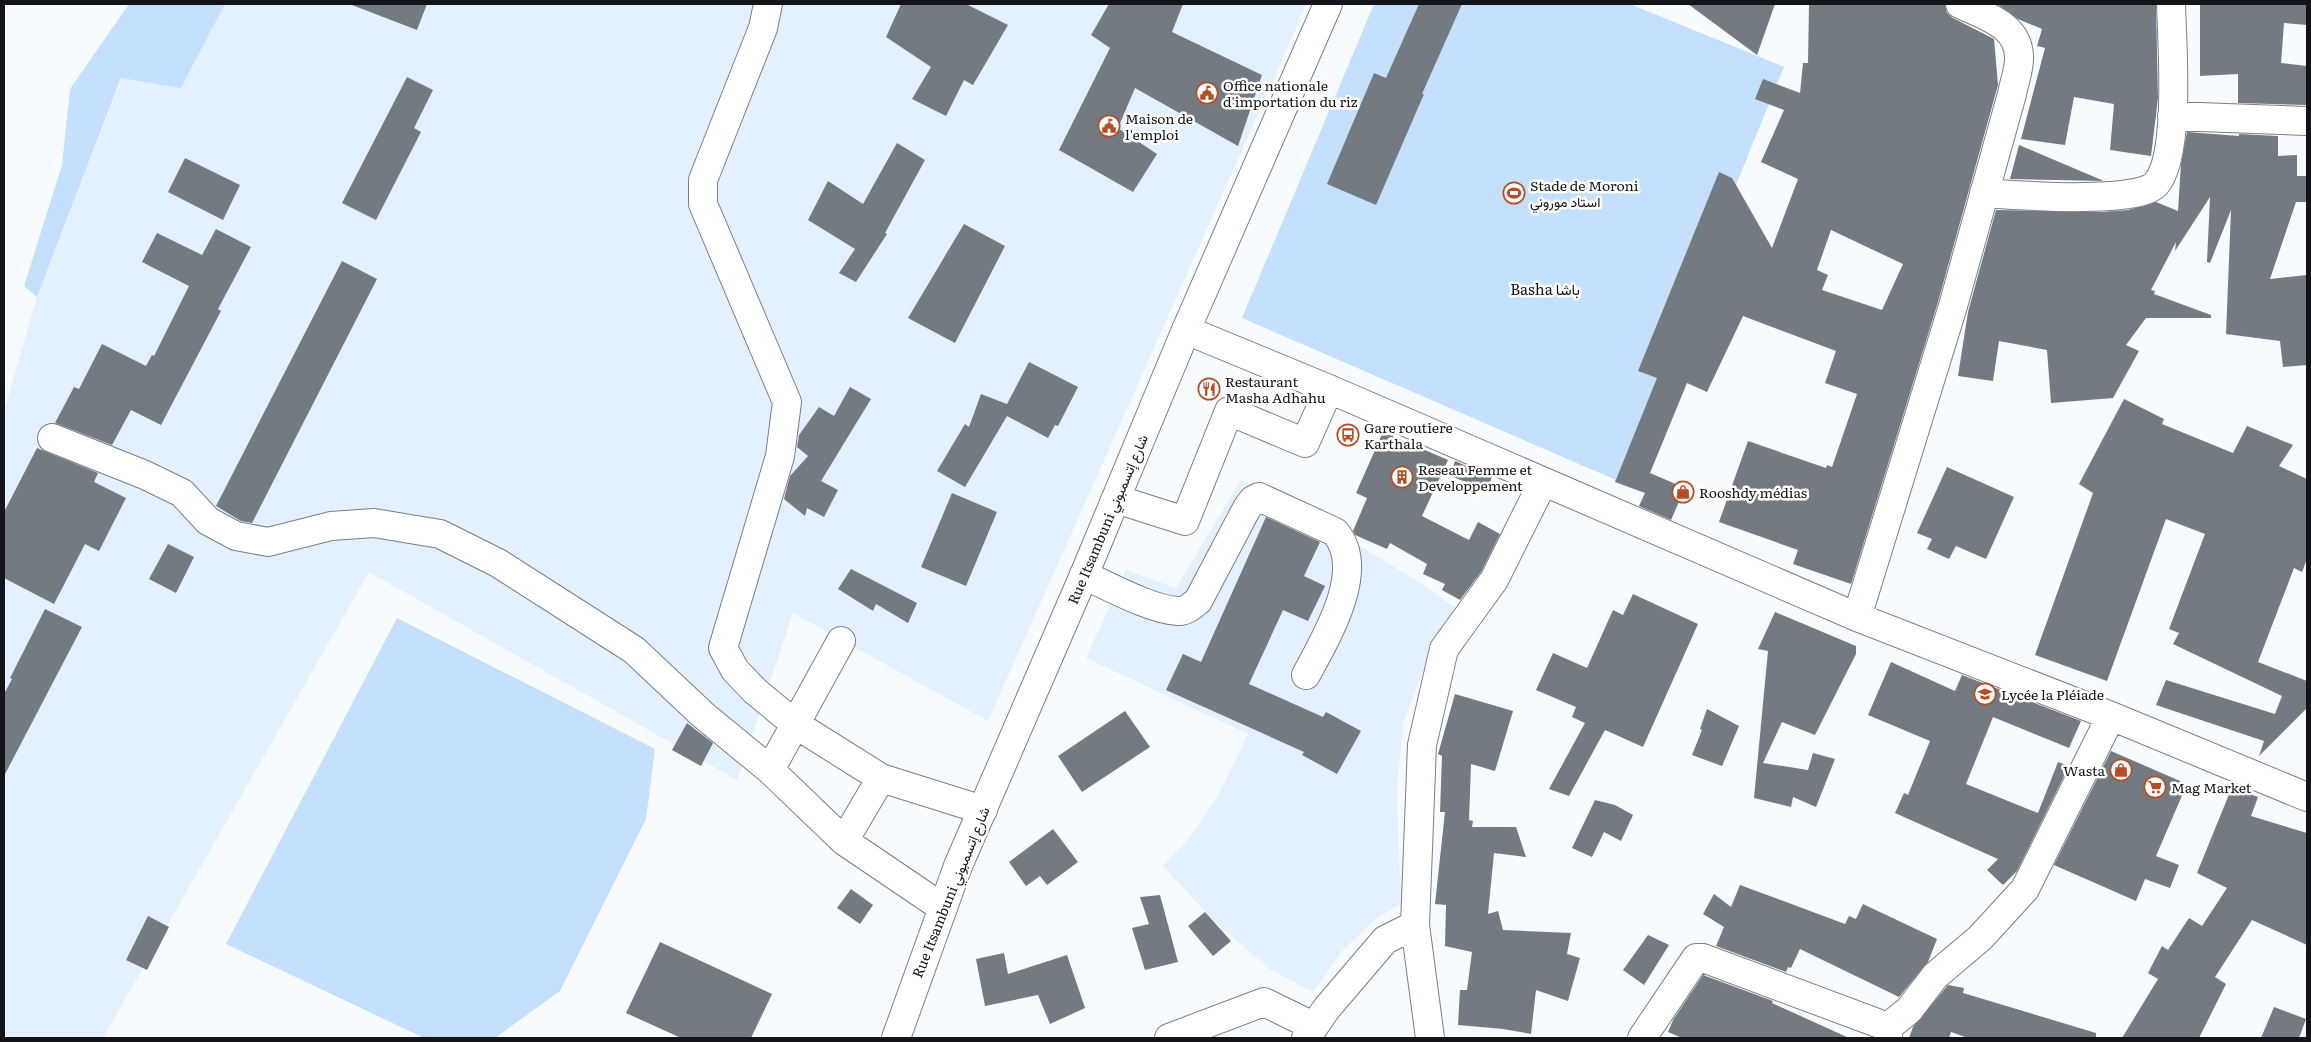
<svg xmlns="http://www.w3.org/2000/svg" width="2311" height="1042" viewBox="0 0 2311 1042" font-family="Literata,Vazirmatn,serif">
	<style>
		.built { fill: #e3f0ff }
		.green { fill: #c5e0fd }
		.building { fill: #737a81; fill-rule: evenodd }
		.lines { fill: none; stroke-linecap: round; stroke-linejoin: round }
		.minor-casing { stroke: #787f86; stroke-width: 30 }
		.major-casing { stroke: #787f86; stroke-width: 30 }
		.minor { stroke: #fff; stroke-width: 28 }
		.major { stroke: #fff; stroke-width: 28 }
		.labels { text-anchor: middle; dominant-baseline: central; stroke-width: 5; stroke-linejoin: round; paint-order: stroke }
		.poi-label { font-size: 14px; fill: #121417; stroke: #fff; text-anchor: start }
		.street-label { font-size: 14px; fill: #121417; stroke: #fff }
		.neighbourhood-label { font-size: 15px; fill: #121417; stroke: #fff }
	</style>
	<rect width="100%" height="100%" fill="#f7fbfe"/>
	<path class="built" d="M 225,4 L 1307,4 L 988,721 L 793,613 L 737,780 L 369,572 L 103,1038 L 4,1038 L 4,411 L 37,297 L 122,78 L 181,88 Z
		M 1241,480 L 1291,503 L 1417,581 L 1456,608 L 1434,642 L 1403,724 L 1397,792 L 1401,903 L 1372,922 L 1343,950 L 1313,992 L 1271,970 L 1215,922 L 1163,866 L 1190,837 L 1218,796 L 1248,734 L 1086,658 L 1126,570 L 1176,588 Z"/>
	<path class="green" d="M 129,4 L 225,4 L 181,88 L 121,78 L 37,297 L 24,286 L 62,165 L 70,89 Z
		M 1374,4 L 1630,4 L 1784,67 L 1616,480 L 1242,318 Z
		M 397,618 L 655,749 L 646,819 L 560,991 L 495,1038 L 424,1038 L 226,944 Z"/>
	<path class="building" d="M 352,4 L 427,4 L 417,30 L 352,5 Z
		M 901,4 L 966,4 L 1008,25 L 973,85 L 964,80 L 946,116 L 912,99 L 931,67 L 886,37 Z
		M 1109,4 L 1183,4 L 1172,32 L 1262,75 L 1238,146 L 1135,88 L 1118,128 L 1157,154 L 1133,192 L 1059,150 L 1110,48 L 1091,35 Z
		M 1419,4 L 1462,4 L 1422,94 L 1424,94 L 1376,205 L 1327,184 L 1374,73 L 1386,78 Z
		M 1688,4 L 1775,4 L 1757,55 Z
		M 1809,4 L 1945,4 L 1947,13 L 1953,18 L 1994,39 L 1998,85 L 1938,302 L 1851,584 L 1793,564 L 1798,550 L 1719,522 L 1748,441 L 1826,468 L 1827,465 L 1832,467 L 1857,394 L 1825,383 L 1836,351 L 1743,316 L 1707,392 L 1687,383 L 1650,473 L 1685,488 L 1671,520 L 1639,506 L 1645,493 L 1615,482 L 1657,378 L 1638,371 L 1719,172 L 1732,178 L 1772,248 L 1798,179 L 1761,162 L 1784,110 L 1755,99 L 1763,79 L 1800,93 L 1803,63 L 1808,63 ZM 1831,230 L 1903,264 L 1882,310 L 1822,290 L 1828,275 L 1817,270 Z
		M 1997,4 L 2156,4 L 2158,98 L 2151,156 L 2110,150 L 2114,104 L 2074,97 L 2065,145 L 2021,139 L 2045,48 L 2037,46 L 2042,29 L 2018,19 Z
		M 2200,4 L 2307,4 L 2307,25 L 2284,23 L 2281,63 L 2307,66 L 2307,105 L 2238,103 L 2238,74 L 2200,76 Z
		M 407,77 L 433,90 L 414,128 L 421,132 L 376,220 L 342,203 Z
		M 2187,132 L 2239,136 L 2239,134 L 2278,136 L 2278,156 L 2297,155 L 2297,176 L 2307,176 L 2307,202 L 2296,202 L 2270,279 L 2307,275 L 2307,365 L 2283,367 L 2280,341 L 2226,334 L 2231,210 L 2210,263 L 2207,262 L 2210,197 L 2175,251 L 2176,242 L 2151,290 L 2155,291 L 2154,294 L 2211,315 L 2211,318 L 2146,318 L 2126,345 L 2139,351 L 2113,398 L 2051,403 L 2047,350 L 1999,341 L 1993,381 L 1958,376 L 1968,312 L 1996,210 L 2102,212 L 2128,210 L 2156,202 L 2178,211 L 2181,164 Z
		M 897,143 L 925,160 L 885,233 L 887,234 L 856,282 L 839,273 L 855,249 L 808,220 L 828,181 L 863,204 Z
		M 2019,145 L 2104,181 L 2010,179 Z
		M 185,158 L 240,185 L 223,220 L 168,192 Z
		M 964,224 L 1005,246 L 955,343 L 908,318 Z
		M 216,229 L 251,247 L 218,309 L 221,311 L 161,425 L 131,410 L 112,445 L 55,423 L 74,387 L 79,389 L 102,344 L 146,366 L 152,355 L 154,356 L 189,286 L 142,262 L 157,233 L 202,255 Z
		M 342,261 L 377,279 L 252,523 L 241,521 L 216,506 Z
		M 1029,362 L 1078,387 L 1058,426 L 1055,425 L 1048,438 L 1007,416 L 965,487 L 937,471 L 965,424 L 969,427 L 981,394 L 1007,404 Z
		M 850,387 L 871,399 L 821,481 L 838,490 L 824,517 L 807,508 L 805,516 L 784,499 L 790,476 L 808,456 L 797,447 L 799,435 L 819,407 L 834,416 Z
		M 2124,399 L 2164,419 L 2162,424 L 2233,453 L 2247,426 L 2293,445 L 2279,466 L 2307,479 L 2307,559 L 2302,572 L 2294,568 L 2258,662 L 2307,681 L 2307,708 L 2259,756 L 2264,741 L 2156,705 L 2166,680 L 2275,714 L 2282,696 L 2173,644 L 2179,633 L 2169,629 L 2205,534 L 2166,519 L 2107,681 L 2035,655 L 2093,493 L 2079,484 Z
		M 1383,432 L 1448,460 L 1422,516 L 1469,540 L 1478,522 L 1500,534 L 1481,572 L 1460,600 L 1442,590 L 1445,584 L 1423,574 L 1427,564 L 1390,543 L 1387,549 L 1355,535 L 1353,531 L 1367,498 L 1356,493 Z
		M 37,448 L 98,473 L 94,482 L 126,498 L 99,551 L 85,544 L 54,604 L 4,578 L 4,512 Z
		M 1455,461 L 1492,477 L 1487,490 L 1450,476 Z
		M 1947,467 L 2014,497 L 1986,559 L 1956,546 L 1949,559 L 1927,549 L 1932,539 L 1917,533 Z
		M 952,493 L 997,512 L 966,586 L 921,567 Z
		M 1266,517 L 1320,542 L 1304,576 L 1325,586 L 1308,621 L 1283,610 L 1249,684 L 1323,717 L 1326,712 L 1361,731 L 1337,774 L 1302,755 L 1304,752 L 1166,690 L 1183,654 L 1201,662 Z
		M 168,544 L 194,557 L 176,593 L 149,579 Z
		M 851,569 L 917,603 L 908,623 L 876,604 L 873,611 L 838,589 Z
		M 1633,594 L 1698,624 L 1643,747 L 1605,730 L 1569,796 L 1549,789 L 1585,723 L 1572,717 L 1576,707 L 1536,690 L 1553,653 L 1587,668 L 1613,610 L 1623,615 Z
		M 45,609 L 82,627 L 4,776 L 4,694 L 12,679 L 10,678 Z
		M 1775,612 L 1856,646 L 1856,654 L 1815,735 L 1782,722 L 1763,763 L 1808,770 L 1813,753 L 1835,759 L 1816,807 L 1793,797 L 1791,807 L 1754,798 L 1768,651 L 1758,649 Z
		M 1891,662 L 1955,691 L 1962,675 L 2081,721 L 2069,748 L 1993,717 L 1966,784 L 2038,813 L 2058,762 L 2069,766 L 2017,871 L 2003,885 L 1987,870 L 1998,859 L 1895,813 L 1904,793 L 1908,795 L 1930,741 L 1868,715 Z
		M 1455,694 L 1513,711 L 1495,771 L 1471,764 L 1469,820 L 1473,821 L 1472,827 L 1516,827 L 1526,857 L 1494,853 L 1488,914 L 1498,911 L 1503,930 L 1571,933 L 1567,954 L 1580,958 L 1568,1001 L 1536,990 L 1531,1034 L 1503,1029 L 1458,1025 L 1460,990 L 1467,990 L 1472,952 L 1445,946 L 1446,905 L 1435,904 L 1445,812 L 1440,812 L 1442,756 L 1438,754 Z
		M 1707,709 L 1739,726 L 1722,766 L 1692,755 L 1702,730 L 1700,729 Z
		M 1125,711 L 1150,747 L 1082,792 L 1058,756 Z
		M 687,723 L 713,743 L 701,766 L 672,750 Z
		M 2111,751 L 2187,784 L 2156,856 L 2179,865 L 2170,888 L 2145,879 L 2136,901 L 2054,865 Z
		M 2232,787 L 2258,797 L 2251,816 L 2307,833 L 2307,945 L 2252,920 L 2215,977 L 2226,984 L 2199,1038 L 2122,1038 L 2158,979 L 2148,973 L 2162,946 L 2168,950 L 2189,918 L 2202,926 L 2227,888 L 2197,873 Z
		M 1595,800 L 1615,805 L 1633,815 L 1621,841 L 1604,832 L 1592,857 L 1572,848 Z
		M 1053,829 L 1078,862 L 1047,885 L 1040,876 L 1026,886 L 1009,862 Z
		M 1740,885 L 1845,924 L 1849,916 L 1856,919 L 1863,904 L 1937,939 L 1928,962 L 1899,997 L 1800,949 L 1791,968 L 1788,967 L 1786,972 L 1716,946 L 1724,927 L 1703,914 L 1714,894 L 1731,907 Z
		M 851,889 L 873,905 L 860,924 L 837,908 Z
		M 1160,895 L 1178,962 L 1145,970 L 1132,928 L 1149,924 L 1140,897 Z
		M 1205,912 L 1231,941 L 1213,956 L 1188,926 Z
		M 148,916 L 169,927 L 147,970 L 126,960 Z
		M 1648,935 L 1669,945 L 1644,985 L 1623,970 Z
		M 660,942 L 772,994 L 751,1038 L 681,1038 L 626,1013 Z
		M 1004,953 L 1008,974 L 1067,955 L 1085,1008 L 1050,1024 L 1038,995 L 985,1006 L 976,959 Z
		M 1703,975 L 1773,1001 L 1772,1003 L 1849,1038 L 1682,1038 L 1668,1032 L 1673,1020 Z
		M 1948,985 L 1964,988 L 1963,993 L 2096,1033 L 2096,1038 L 1968,1038 L 1951,1032 L 1949,1038 L 1909,1038 L 1913,1027 Z
		M 2274,1007 L 2306,1019 L 2299,1038 L 2261,1038 Z"/>
	<g class="lines">
		<g class="minor-casing">
			<path id="minor" d="M 768,4 L 763,28 L 703,180 L 703,204 L 787,402 L 780,456 L 723,648 L 735,670 L 755,691 L 795,724 L 881,778 L 983,810
				M 2172,116 L 2307,121
				M 1984,193 C 2014,195 2137,205 2156,184 C 2181,156 2172,43 2171,4
				M 1186,330 L 1329,389 L 1857,617 L 2111,716 L 2307,797
				M 52,438 L 145,475 L 182,493 L 208,521 L 236,536 L 268,542 L 331,526 L 374,523 L 440,534 L 498,563 L 634,650 L 702,714 L 770,770 L 844,841 L 943,908
				M 1116,499 L 1185,521 L 1229,411 L 1305,443 L 1329,389
				M 1084,575 C 1108,586 1152,610 1178,611 C 1185,612 1193,605 1198,601 L 1247,508 L 1253,500 L 1259,497 L 1335,532 C 1368,570 1325,639 1306,675
				M 1857,617 L 1953,306 L 2012,94 C 2014,83 2019,70 2019,59 C 2020,25 1985,16 1960,4
				M 770,770 L 841,641
				M 844,841 L 881,778
				M 1169,1038 L 1264,1002 L 1313,1026
				M 1306,1038 L 1327,1008 L 1385,940 L 1415,925
				M 1430,1038 L 1415,925 L 1422,745 L 1444,649 L 1494,580 L 1543,482
				M 1642,1038 L 1696,958 L 1703,958 L 1888,1027
				M 1888,1038 L 1888,1027 L 1909,1010 L 1935,976 L 1980,938 L 2025,889 L 2111,716"/>
		</g>
		<g class="major-casing">
			<path id="major" d="M 896,1038 L 958,866 L 1084,575 L 1186,330 L 1328,4"/>
		</g>
		<use href="#minor" class="minor"/>
		<use href="#major" class="major"/>
	</g>
	<defs>
		<g id="civic-ring" transform="scale(1.125)"><circle r="9.5" fill="#fff" stroke="#b54e27" stroke-width="1.5"/><path d="M-.6-6.5H3V-4.5H.6V-3L4-1V1h2V6H-6V1h2V-1L-.6-3ZM-1.2 2.5V6h2.4V2.5Z" fill="#b54e27"/></g>
		<g id="stadium-ring" transform="scale(1.125)"><circle r="9.5" fill="#fff" stroke="#b54e27" stroke-width="1.5"/><path d="M0-5a6.5 5 0 1 0 0 10a6.5 5 0 1 0 0-10ZM-3.5-1.8h7v3.6h-7Z" fill="#b54e27"/></g>
		<g id="restaurant-ring" transform="scale(1.125)"><circle r="9.5" fill="#fff" stroke="#b54e27" stroke-width="1.5"/><path d="M-5-6h1v4h1v-4h1v4h1v-4h1v5L-1.5 .5V6h-2V.5L-5-1ZM5-6V6H3V1.5H1.5Q1.5-4 5-6Z" fill="#b54e27"/></g>
		<g id="bus-ring" transform="scale(1.125)"><circle r="9.5" fill="#fff" stroke="#b54e27" stroke-width="1.5"/><path d="M-5-6H5V4H4V6H2V4H-2V6H-4V4H-5ZM-3.5-4V0h7V-4ZM-3.5 1.2v1.5H-2V1.2ZM2 1.2v1.5H3.5V1.2Z" fill="#b54e27"/></g>
		<g id="building-ring" transform="scale(1.125)"><circle r="9.5" fill="#fff" stroke="#b54e27" stroke-width="1.5"/><path d="M-4-6H4V6H1V3H-1V6H-4ZM-2.5-4.3h1.7v1.8h-1.7ZM.8-4.3h1.7v1.8H.8ZM-2.5-1h1.7V.8h-1.7ZM.8-1h1.7V.8H.8Z" fill="#b54e27"/></g>
		<g id="shop-ring" transform="scale(1.125)"><circle r="9.5" fill="#fff" stroke="#b54e27" stroke-width="1.5"/><path d="M-5-2.5h2.3a2.7 3.5 0 0 1 5.4 0H5L5.5 6h-11ZM-1.5-2.5h3a1.5 2.3 0 0 0-3 0Z" fill="#b54e27"/></g>
		<g id="school-ring" transform="scale(1.125)"><circle r="9.5" fill="#fff" stroke="#b54e27" stroke-width="1.5"/><path d="M0-5L7-2L0 1L-7-2ZM-4 1L0 2.5L4 1V4Q0 6-4 4Z" fill="#b54e27"/></g>
		<g id="supermarket-ring" transform="scale(1.125)"><circle r="9.5" fill="#fff" stroke="#b54e27" stroke-width="1.5"/><path d="M-6-5.5h2.5l.6 2H6L4.5 2H-2.5L-4.4-4H-6ZM-1.5 3.2a1.3 1.3 0 1 0 .1 0ZM3 3.2a1.3 1.3 0 1 0 .1 0Z" fill="#b54e27"/></g>
	</defs>
	<g fill-rule="evenodd">
		<use href="#civic-ring" x="1207" y="93"/>
		<use href="#civic-ring" x="1109" y="126"/>
		<use href="#stadium-ring" x="1514" y="193"/>
		<use href="#restaurant-ring" x="1209" y="389"/>
		<use href="#bus-ring" x="1348" y="435"/>
		<use href="#building-ring" x="1402" y="477"/>
		<use href="#shop-ring" x="1683" y="492"/>
		<use href="#school-ring" x="1985" y="694"/>
		<use href="#shop-ring" x="2121" y="770"/>
		<use href="#supermarket-ring" x="2155" y="787"/>
	</g>
	<g class="labels">
		<g class="poi-label">
			<text x="1223" y="85">Office nationale<tspan x="1223" dy="16">d'importation du riz</tspan></text>
			<text x="1125" y="118">Maison de<tspan x="1125" dy="16">l'emploi</tspan></text>
			<text x="1530" y="185">Stade de Moroni<tspan x="1530" dy="16">استاد موروني</tspan></text>
			<text x="1225" y="381">Restaurant<tspan x="1225" dy="16">Masha Adhahu</tspan></text>
			<text x="1364" y="427">Gare routiere<tspan x="1364" dy="16">Karthala</tspan></text>
			<text x="1418" y="469">Reseau Femme et<tspan x="1418" dy="16">Developpement</tspan></text>
			<text x="1699" y="492">Rooshdy médias</text>
			<text x="2001" y="694">Lycée la Pléiade</text>
			<text x="2105" y="770" text-anchor="end">Wasta</text>
			<text x="2171" y="787">Mag Market</text>
		</g>
		<g class="street-label">
			<text transform="translate(1107 519) rotate(-67)">Rue Itsambuni شارع إتسمبوني</text>
			<text transform="translate(950 892) rotate(-68)">Rue Itsambuni شارع إتسمبوني</text>
		</g>
		<g class="neighbourhood-label">
			<text x="1545" y="288">Basha باشا</text>
		</g>
	</g>
	<rect width="2311" height="1042" fill="none" stroke="#121417" stroke-width="10"/>
</svg>
